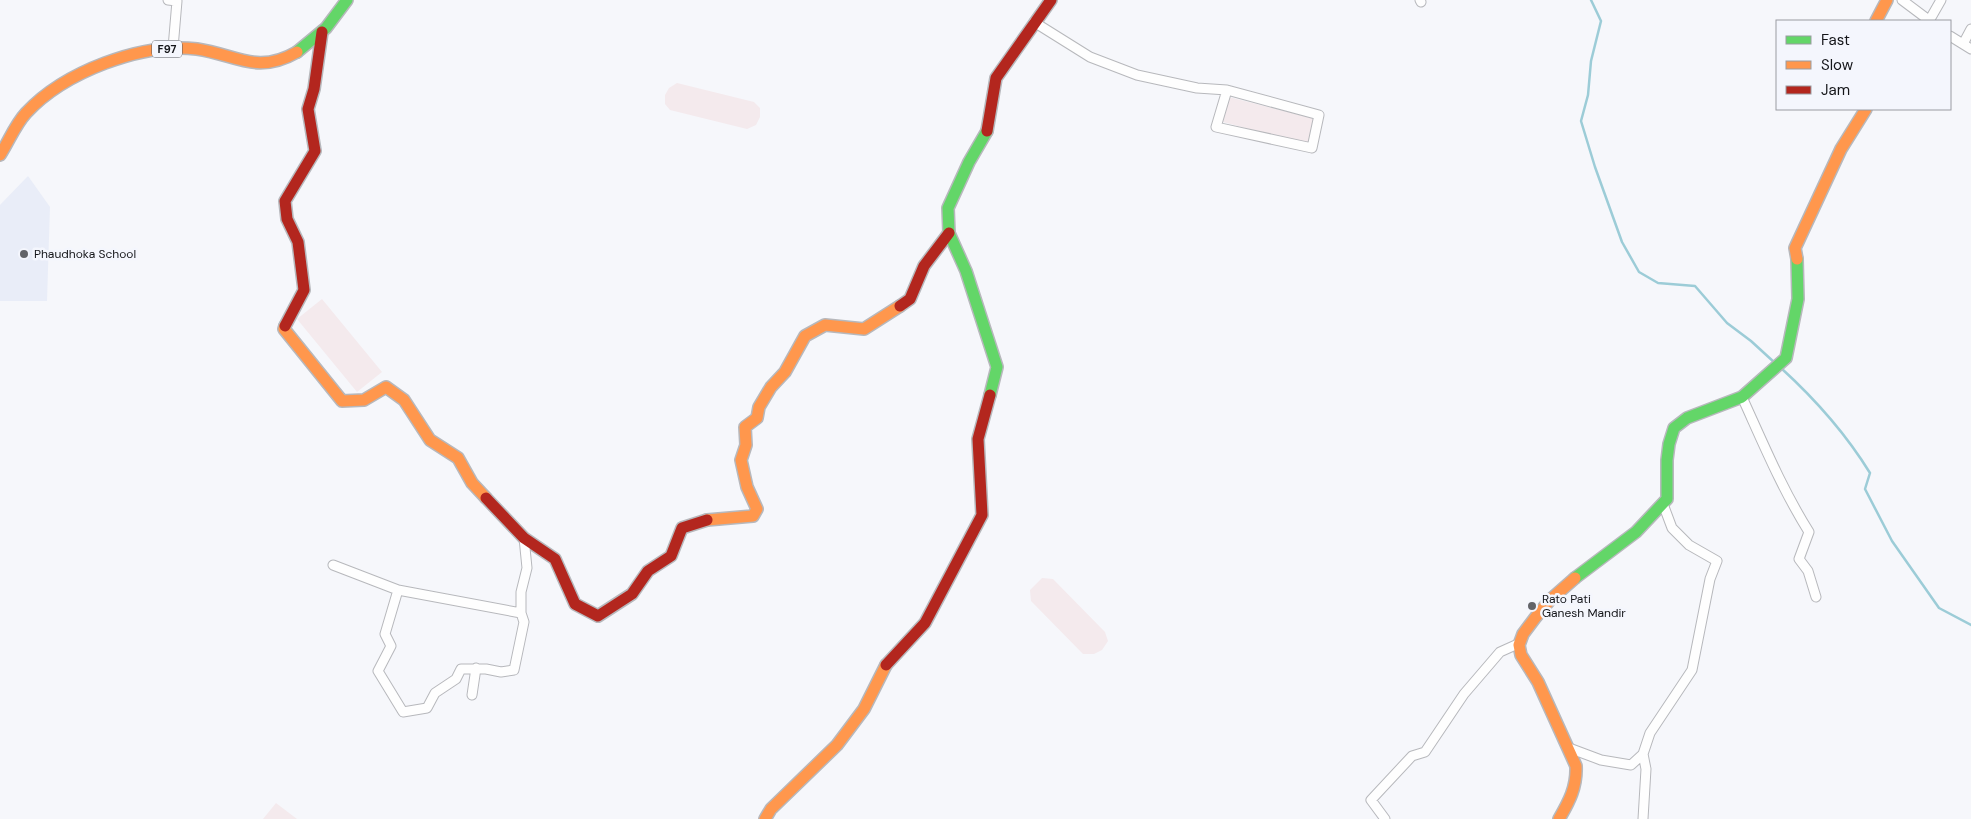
<svg xmlns="http://www.w3.org/2000/svg" width="1971" height="819" viewBox="0 0 1971 819" font-family="'DM Sans',sans-serif">
	<style>
		.built { fill: #e9edf8 }
		.industrial { fill: #f4eaed }
		.lines { fill: none; stroke-linecap: round; stroke-linejoin: round }
		.stream { stroke: #9cccd7; stroke-width: 2.5 }
		.street-casing { stroke: #b7b8bc; stroke-width: 11 }
		.fast-casing { stroke: #b7b8bc; stroke-width: 14 }
		.slow-casing { stroke: #b7b8bc; stroke-width: 14 }
		.jam-casing { stroke: #b7b8bc; stroke-width: 14 }
		.street { stroke: #fefefe; stroke-width: 9 }
		.fast { stroke: #63d668; stroke-width: 11 }
		.slow { stroke: #ff974d; stroke-width: 11 }
		.jam { stroke: #b3261e; stroke-width: 11 }
		.poi-dot { fill: #636468; stroke: #f4f6fd; stroke-width: 2 }
		.labels { text-anchor: middle; dominant-baseline: central; stroke-width: 5; stroke-linejoin: round; paint-order: stroke }
		.shield { fill: #f4f6fd; stroke: #57585d; stroke-width: 1 }
		.shield-label { font-size: 11px; font-weight: bold; fill: #141519 }
		.poi-label { font-size: 12px; fill: #141519; stroke: #f4f6fd; text-anchor: start }
	</style>
	<rect width="100%" height="100%" fill="#f6f7fb"/>
	<path class="built" d="M 28,176 L 50,207 L 47,301 L 0,301 L 0,205 Z"/>
	<path class="industrial" d="M 677,83 L 754,102 L 760,108 L 760,117 L 756,125 L 747,129 L 670,110 L 665,104 L 665,95 L 669,88 Z
		M 1229,97 L 1315,119 L 1309,145 L 1223,122 Z
		M 322,299 L 382,372 L 357,392 L 297,319 Z
		M 1042,578 L 1053,579 L 1105,632 L 1108,641 L 1102,650 L 1094,654 L 1083,654 L 1031,601 L 1030,590 Z
		M 276,803 L 297,819 L 263,819 Z"/>
	<g class="lines">
		<path class="stream" d="M 1591,0 L 1601,21 L 1591,61 L 1588,95 L 1581,121 L 1595,167 L 1622,242 L 1639,272 L 1658,283 L 1695,286 L 1727,323 L 1751,341 L 1775,363
			M 1781,368 C 1815,399 1846,434 1870,473 L 1865,489 L 1892,541 L 1939,608 L 1971,625"/>
		<g class="street-casing">
			<path id="street" d="M 168,0 L 177,1 L 173,48
				M 1420,0 L 1421,2
				M 1902,0 L 1930,21
				M 1929,21 L 1941,0
				M 1034,22 L 1090,57 L 1137,75 L 1197,88 L 1227,90 L 1319,115 L 1312,148 L 1216,127 L 1227,90
				M 1950,36 L 1971,49
				M 1963,44 L 1971,29
				M 1742,397 C 1763,443 1782,489 1809,532 L 1799,559 L 1808,571 L 1816,597
				M 333,565 L 398,590 L 521,613
				M 398,590 L 385,634 L 391,646 L 378,671 L 403,712 L 427,708 L 435,693 L 456,679 L 461,669 L 486,669 L 501,672 L 514,670 L 524,622 L 521,613 L 521,592 L 527,568 L 524,538
				M 472,695 L 476,668
				M 1569,748 L 1601,760 L 1631,765 L 1643,754 L 1650,733 L 1692,670 L 1710,579 L 1717,561 L 1689,545 L 1672,528 L 1663,504
				M 1385,819 L 1371,800 L 1412,756 L 1425,752 L 1464,694 L 1500,652 L 1520,643
				M 1643,819 L 1646,769 L 1643,754"/>
		</g>
		<g class="fast-casing">
			<path id="fast" d="M 297,52 L 326,28 L 347,0
				M 987,131 L 969,162 L 948,208 L 949,233 L 966,271 L 997,367 L 990,395
				M 1575,578 L 1636,532 L 1667,499 L 1667,460 L 1669,444 L 1674,428 L 1687,418 L 1742,397 L 1786,358 L 1798,299 L 1797,259"/>
		</g>
		<g class="slow-casing">
			<path id="slow" d="M 1876,21 L 1887,0
				M 0,155 C 9,141 15,125 26,113 C 64,72 142,42 197,49 C 237,55 257,75 297,52
				M 1797,259 L 1795,248 L 1841,149 L 1866,109
				M 285,326 L 284,329 L 342,401 L 364,400 L 386,387 L 404,400 L 430,440 L 458,458 L 472,483 L 486,498
				M 707,520 L 753,516 L 757,509 L 747,487 L 741,460 L 746,445 L 745,427 L 757,418 L 759,407 L 771,387 L 785,372 L 805,336 L 825,325 L 864,329 L 900,306
				M 765,819 L 771,809 L 837,745 L 864,709 L 886,665
				M 1559,819 C 1569,802 1577,787 1576,766 L 1538,682 L 1521,655 L 1519,645 L 1523,634 L 1535,618 L 1550,600 L 1575,578"/>
		</g>
		<g class="jam-casing">
			<path id="jam" d="M 987,131 L 996,78 L 1051,0
				M 900,306 L 910,299 L 924,266 L 949,233
				M 285,326 L 304,290 L 298,242 L 287,219 L 285,201 L 315,151 L 308,109 L 314,89 L 322,32
				M 486,498 L 524,538 L 555,559 L 575,604 L 598,616 L 632,594 L 648,571 L 671,556 L 682,528 L 707,520
				M 886,665 L 925,623 L 982,515 L 978,439 L 990,395"/>
		</g>
		<use href="#street" class="street"/>
		<use href="#fast" class="fast"/>
		<use href="#slow" class="slow"/>
		<use href="#jam" class="jam"/>
	</g>
	<g class="poi-dot">
		<circle cx="24" cy="254" r="5"/>
		<circle cx="1532" cy="606" r="5"/>
	</g>
	<g class="labels">
		<rect class="shield" x="152" y="40.5" width="30" height="17" rx="4"/>
		<g class="shield-label">
			<text x="167" y="49">F97</text>
		</g>
		<g class="poi-label">
			<text x="34" y="254">Phaudhoka School</text>
			<text x="1542" y="599">Rato Pati<tspan x="1542" dy="14">Ganesh Mandir</tspan></text>
		</g>
	</g>
	<rect x="1776" y="20" width="175" height="90" fill="#f4f6fd" stroke="#9a9ca2"/>
	<rect x="1786" y="36" width="25" height="8" fill="#63d668" stroke="#9a9ca2"/>
	<text x="1821" y="45" font-size="15" fill="#141519">Fast</text>
	<rect x="1786" y="61" width="25" height="8" fill="#ff974d" stroke="#9a9ca2"/>
	<text x="1821" y="70" font-size="15" fill="#141519">Slow</text>
	<rect x="1786" y="86" width="25" height="8" fill="#b3261e" stroke="#9a9ca2"/>
	<text x="1821" y="95" font-size="15" fill="#141519">Jam</text>
</svg>
